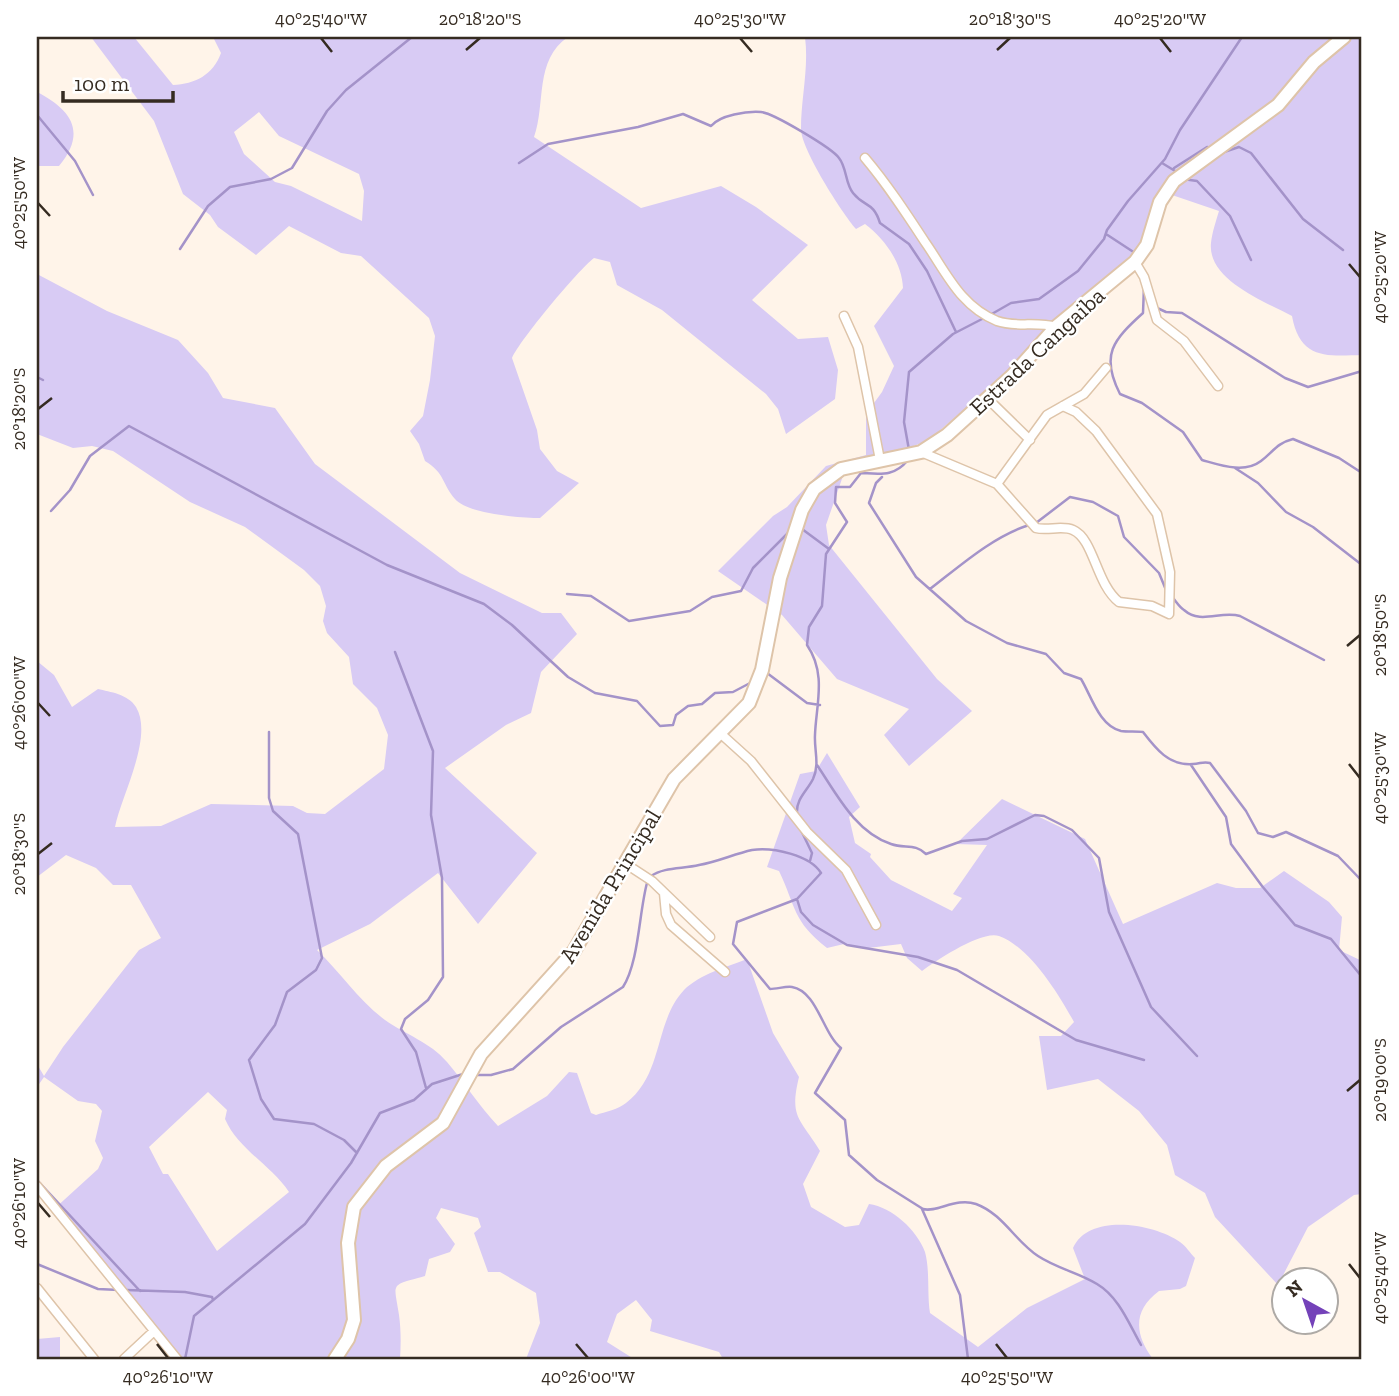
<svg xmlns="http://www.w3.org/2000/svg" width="1399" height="1396" viewBox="0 0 1399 1396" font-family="'Zilla Slab',serif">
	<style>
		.green { fill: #d8cbf4; fill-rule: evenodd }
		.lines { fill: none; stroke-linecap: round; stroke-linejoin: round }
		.stream { stroke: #a493c9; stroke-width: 2.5 }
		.street-casing { stroke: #dec4a9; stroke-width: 11 }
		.secondary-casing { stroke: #dec4a9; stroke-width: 16 }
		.street { stroke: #fff; stroke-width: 8 }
		.secondary { stroke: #fff; stroke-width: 12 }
		.ticks { fill: none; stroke: #352b21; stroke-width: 2.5 }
		.labels { text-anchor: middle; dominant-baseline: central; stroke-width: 5; stroke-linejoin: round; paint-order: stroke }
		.street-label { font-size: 23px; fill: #352b21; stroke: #fff }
		.neatline { fill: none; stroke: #352b21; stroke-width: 2.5 }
		.ticks-label { font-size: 18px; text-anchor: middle; fill: #352b21 }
	</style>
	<rect width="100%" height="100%" fill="#fff4e9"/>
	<path class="green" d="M 91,37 L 134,37 L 173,85 C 195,84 213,75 221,53 L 213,37 L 568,37 C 534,60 546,104 534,137 L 641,208 L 721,186 L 756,207 L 808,245 L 752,300 L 798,339 L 828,337 L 838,370 L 835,399 L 786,434 L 778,409 L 766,394 L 662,310 L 617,285 L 610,262 L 594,258 C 578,270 520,340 512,358 L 537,430 L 540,449 L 557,471 L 579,483 L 540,518 C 520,518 468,514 455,499 C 442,484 445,473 425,461 L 419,444 L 410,431 L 423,416 L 430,380 L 435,336 L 429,318 L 361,256 L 341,253 L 289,226 L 256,255 L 218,227 L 210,215 L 183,194 L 154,121 ZM 259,112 L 279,136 L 359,174 L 364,191 L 362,221 L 291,186 L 275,182 L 244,154 L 234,132 Z
		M 805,37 L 1362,37 L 1362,355 C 1327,356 1300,360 1292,316 C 1266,302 1207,280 1211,243 C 1212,233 1216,221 1219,211 L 1172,195 L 1157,206 L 1142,246 L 1053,323 L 1009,370 L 929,440 L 844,473 L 826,525 L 829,545 L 937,679 L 972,711 L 909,766 L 884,735 L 909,709 L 837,679 L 782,615 L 718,571 L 773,516 L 787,507 L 826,466 L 866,455 L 866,414 L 882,392 L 894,366 L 874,326 L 903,288 C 902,263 885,239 865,224 L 856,229 C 842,213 801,149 801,129 C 801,98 809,68 805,37 Z
		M 37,92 C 70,109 88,131 59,166 L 37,166 Z
		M 37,274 L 107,311 L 178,340 L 208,373 L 223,398 L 275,408 L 315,464 L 460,573 L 542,613 L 561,613 L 577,634 L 541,672 L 531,713 L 506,725 L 445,768 L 537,853 L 478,924 L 438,873 L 370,924 L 317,950 C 340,972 359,1001 385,1020 C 406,1035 430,1042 447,1062 C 465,1083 479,1106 498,1126 L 547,1096 L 569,1072 L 577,1073 L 591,1113 L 596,1115 C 605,1112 619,1109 626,1103 C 664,1074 654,1022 684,990 C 700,974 727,967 747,959 L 773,1033 L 799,1077 C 789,1118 800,1118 820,1151 L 803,1184 L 811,1207 L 845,1227 L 859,1225 L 869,1204 C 892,1207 917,1230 925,1252 C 930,1270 927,1294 930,1313 L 978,1347 L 1027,1308 L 1085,1279 L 1073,1248 C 1089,1212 1155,1224 1180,1242 C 1186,1246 1190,1253 1195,1258 L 1186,1286 L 1180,1289 L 1159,1291 C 1132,1311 1135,1335 1153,1359 L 723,1359 L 719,1352 L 650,1331 L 652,1320 L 636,1300 L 617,1314 L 607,1342 L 634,1359 L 526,1359 L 540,1323 L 536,1293 L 500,1272 L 488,1272 L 474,1233 L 481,1227 L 478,1218 L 441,1208 L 436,1218 L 455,1244 L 450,1252 L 429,1259 L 425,1276 C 389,1286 394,1282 399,1315 C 401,1329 401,1345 400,1359 L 179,1359 L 53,1210 L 98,1169 L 103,1158 L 95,1141 L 102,1111 L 96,1104 L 78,1101 L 44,1077 L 37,1087 L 37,1064 L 44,1076 L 63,1047 L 139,950 L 161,938 L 131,885 L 113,885 L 96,868 L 66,855 L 37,877 L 37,661 L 54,675 L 72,707 L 98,689 C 110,692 128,694 136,707 C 154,737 121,796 115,827 L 161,826 L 211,804 L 293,806 L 307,813 L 325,814 L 384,769 L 388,735 L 377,708 L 353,684 L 349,657 L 327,633 L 323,621 L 326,606 L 320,586 L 304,570 L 245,527 L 190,502 L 113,451 L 92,446 L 73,448 L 37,434 ZM 208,1092 L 227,1110 L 225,1119 C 238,1149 271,1165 289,1192 L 217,1251 L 168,1174 L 163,1174 L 149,1147 Z
		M 827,753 L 860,807 L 849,817 L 855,843 L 871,854 L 870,857 L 891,880 L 952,911 L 962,898 L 953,894 L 987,845 L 956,844 L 1002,799 L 1085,839 L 1123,924 L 1217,883 L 1236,888 L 1260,888 L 1284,871 L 1329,902 L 1342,917 L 1339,950 L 1362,961 L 1362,1194 L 1354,1195 L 1308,1227 L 1278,1285 L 1215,1217 L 1205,1193 L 1175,1175 L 1167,1145 L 1139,1111 L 1098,1079 L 1047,1090 L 1039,1036 L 1061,1036 L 1074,1022 C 1059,995 1030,947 999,936 C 982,930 937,960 922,971 L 907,958 L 901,944 L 868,948 L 844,944 L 827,948 C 792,920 797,909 779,871 L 767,867 L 800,774 L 816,771 Z
		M 60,1337 L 60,1359 L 37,1359 L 37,1339 Z"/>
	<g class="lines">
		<path class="stream" d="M 37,115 L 75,161 L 93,195
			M 1221,153 L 1239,147 L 1251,153 L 1303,219 L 1343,250
			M 519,163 L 548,144 L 638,127 L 683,114 L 711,126 C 720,115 747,111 761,112 C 773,113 832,148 839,158 C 847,168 845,183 853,193 C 865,208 873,201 880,223 L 909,244 L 927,271 L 956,332
			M 1162,163 L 1180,174
			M 1174,168 L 1207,147 L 1212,149
			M 1183,179 L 1197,181 L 1230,216 L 1251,260
			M 1106,234 L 1135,253
			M 180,249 L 208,206 L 230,187 L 271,179 L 292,168 L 327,111 L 346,90 L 412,37
			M 1144,286 L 1143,313 C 1113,340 1100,355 1120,394 L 1142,403 L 1183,432 L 1202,460 C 1220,465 1244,474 1261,461 C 1273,452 1277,443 1293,439 L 1339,458 L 1362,473
			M 1155,307 L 1166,312 L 1182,313 L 1285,378 L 1308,387 L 1362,371
			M 990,315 L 1011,303 L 1039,299 L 1078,271 L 1104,239 L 1107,230 L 1128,201 L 1165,159 L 1180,130 L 1242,37
			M 37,377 L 43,380
			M 909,450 L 904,422 L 909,372 L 953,334 L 984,318
			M 1235,468 L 1258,483 L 1286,512 L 1313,527 L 1362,565
			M 882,477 L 876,483 L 869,503 L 916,577 L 966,621 L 1007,643 L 1046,654 L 1064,673 L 1081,679 C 1091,695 1099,726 1121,731 C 1128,732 1136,731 1143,732 C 1156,749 1169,766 1193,764 C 1200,764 1203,761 1210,763 L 1246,811 L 1258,833 L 1273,837 L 1286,832 L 1338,856 L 1362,881
			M 51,511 L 70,490 L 90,456 L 129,426 L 387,565 L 484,604 L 512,625 L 568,677 L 595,693 L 637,701 L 660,726 L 673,725 L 676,715 L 688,706 L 702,704 L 715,693 L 733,692 L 752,682
			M 1036,523 L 1070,497 L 1093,502 L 1118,516 L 1124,537 L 1159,573 L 1166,590
			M 802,529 L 829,549
			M 930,589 C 960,566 992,537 1029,525
			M 567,594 L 591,596 L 629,621 L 690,611 L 712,597 L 741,591 L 753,568 L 790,531
			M 1172,597 C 1176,601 1179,607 1184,610 C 1201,625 1221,610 1240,616 L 1324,660
			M 395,652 L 433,751 L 431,815 L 442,878 L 443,977 L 428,1000 L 405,1019 L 401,1029 L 416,1052 L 426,1088
			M 767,673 L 807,703 L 820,705
			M 269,732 L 269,798 L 273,811 L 298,834 L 322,958 L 316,970 L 287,992 L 275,1025 L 249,1060 L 261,1099 L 274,1119 L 314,1124 L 344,1140 L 357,1153
			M 817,765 C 836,793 855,832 891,844 C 905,849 915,843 926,854 L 962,841 L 987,839 L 1035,815 L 1044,816 L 1072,830 L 1099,858 L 1109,912 L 1151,1007 L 1197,1056
			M 1191,765 L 1226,817 L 1231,844 L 1262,886 L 1295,925 L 1331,939 L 1362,977
			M 797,813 C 796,799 807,791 813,779 C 820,764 814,750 815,735 C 816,705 827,674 807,645 L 809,627 L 822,606 L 826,554 L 847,522 L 835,503 L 836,487 L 850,487 L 861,473 C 881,474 894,477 908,460
			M 799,826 L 812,853 L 810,861
			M 651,876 C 664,867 683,869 699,865 C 717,862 734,854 752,850 C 773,847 810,855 821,873 L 797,899 L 737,922 L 733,944 L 770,989 C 777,989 786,986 792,987 C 817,991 823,1034 841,1048 L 815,1093 L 845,1120 L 849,1155 L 877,1180 L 923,1209 C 937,1213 956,1197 976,1204 C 1003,1214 1015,1241 1038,1256 C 1056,1268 1079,1273 1097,1284 C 1119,1297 1129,1324 1141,1345
			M 797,899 L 801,912 L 813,925 L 847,945 L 918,957 L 957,970 L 1076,1040 L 1144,1060
			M 476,1075 L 491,1075 L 513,1069 L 561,1027 L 623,987 C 639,962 639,912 647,883
			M 37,1180 L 140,1291
			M 922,1209 L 960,1295 L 968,1359
			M 37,1264 L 98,1289 L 119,1290
			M 126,1290 L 185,1292 L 212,1297 L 213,1300
			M 185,1359 L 194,1316 L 305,1224 L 351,1163 L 380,1113 L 414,1100 L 432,1084 L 463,1074"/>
		<g class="street-casing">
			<path id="street" d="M 865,158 C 887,184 906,213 925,242 C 946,272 960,306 997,321 C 1017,328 1036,321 1056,327
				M 1135,262 L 1144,277 L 1157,320 L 1184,341 L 1218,386
				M 844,316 L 858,347 L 880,460
				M 988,399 L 1030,440
				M 921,452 L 997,484 L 1047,415 L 1084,394 L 1106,368
				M 997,484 L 1036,528 C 1048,531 1062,525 1073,530 C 1094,539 1096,584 1119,602 L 1152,606 L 1169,614 L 1170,572 L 1157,514 L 1096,431 L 1076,412 L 1063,406
				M 720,733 L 751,761 L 807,832 L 846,870 L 876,925
				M 626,864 L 652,881 L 710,937
				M 664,893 L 666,914 L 671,925 L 725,972
				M 37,1186 L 177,1359
				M 37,1288 L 94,1359
				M 124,1359 L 154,1331"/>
		</g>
		<g class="secondary-casing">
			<path id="secondary" d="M 335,1359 L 348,1339 L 354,1320 L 348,1243 L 354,1207 L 386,1166 L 443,1123 L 481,1054 L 574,951 L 674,779 L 749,703 L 762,670 L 780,578 L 802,510 L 814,489 L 841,469 L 921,452 L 947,435 L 1012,376 L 1056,327 L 1135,262 L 1147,245 L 1160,202 L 1174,181 L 1278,105 L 1314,62 L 1344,37"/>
		</g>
		<use href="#street" class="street"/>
		<use href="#secondary" class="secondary"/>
	</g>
	<path class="ticks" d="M 321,38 L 332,52M 740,38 L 752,52M 1160,38 L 1171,52M 466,50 L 480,38M 997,50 L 1010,38M 38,203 L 50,216M 1349,264 L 1360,277M 38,409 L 52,398M 1347,646 L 1360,635M 38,703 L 50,716M 1349,764 L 1360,778M 38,854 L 52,843M 1347,1091 L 1360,1080M 38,1203 L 50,1217M 1349,1264 L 1360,1278M 157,1344 L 168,1358M 576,1344 L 588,1358M 996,1344 L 1007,1358"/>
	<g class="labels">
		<g class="street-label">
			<text transform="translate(1037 351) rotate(-43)">Estrada Cangaiba</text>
			<text transform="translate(610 886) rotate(-59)">Avenida Principal</text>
		</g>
	</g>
	<rect width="1399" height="1396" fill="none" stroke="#ffffff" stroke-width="77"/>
	<g transform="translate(1305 1301) rotate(320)"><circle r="33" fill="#ffffff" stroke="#aeaaa6" stroke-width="2"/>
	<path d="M0-5L12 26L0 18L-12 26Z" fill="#7442b9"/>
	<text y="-10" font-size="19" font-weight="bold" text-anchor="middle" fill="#352b21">N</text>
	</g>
	<path d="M63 91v10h110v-10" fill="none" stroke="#352b21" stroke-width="3.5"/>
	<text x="74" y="91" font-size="21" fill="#352b21" stroke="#ffffff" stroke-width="5" paint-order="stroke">100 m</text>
	<rect x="38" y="38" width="1322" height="1320" class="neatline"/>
	<g class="ticks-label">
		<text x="321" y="25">40°25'40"W</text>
		<text x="480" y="25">20°18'20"S</text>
		<text x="740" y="25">40°25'30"W</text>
		<text x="1010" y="25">20°18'30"S</text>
		<text x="1160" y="25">40°25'20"W</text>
		<text transform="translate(19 203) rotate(-90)" y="6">40°25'50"W</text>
		<text transform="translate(1380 277) rotate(-90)" y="6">40°25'20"W</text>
		<text transform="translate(19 409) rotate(-90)" y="6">20°18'20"S</text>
		<text transform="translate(1380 635) rotate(-90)" y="6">20°18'50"S</text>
		<text transform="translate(19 703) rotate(-90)" y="6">40°26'00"W</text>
		<text transform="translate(1380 778) rotate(-90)" y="6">40°25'30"W</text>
		<text transform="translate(19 854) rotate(-90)" y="6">20°18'30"S</text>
		<text transform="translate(1380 1080) rotate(-90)" y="6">20°19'00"S</text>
		<text transform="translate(19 1203) rotate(-90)" y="6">40°26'10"W</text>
		<text transform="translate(1380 1278) rotate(-90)" y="6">40°25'40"W</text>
		<text x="168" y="1383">40°26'10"W</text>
		<text x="588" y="1383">40°26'00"W</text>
		<text x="1007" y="1383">40°25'50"W</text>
	</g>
</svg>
